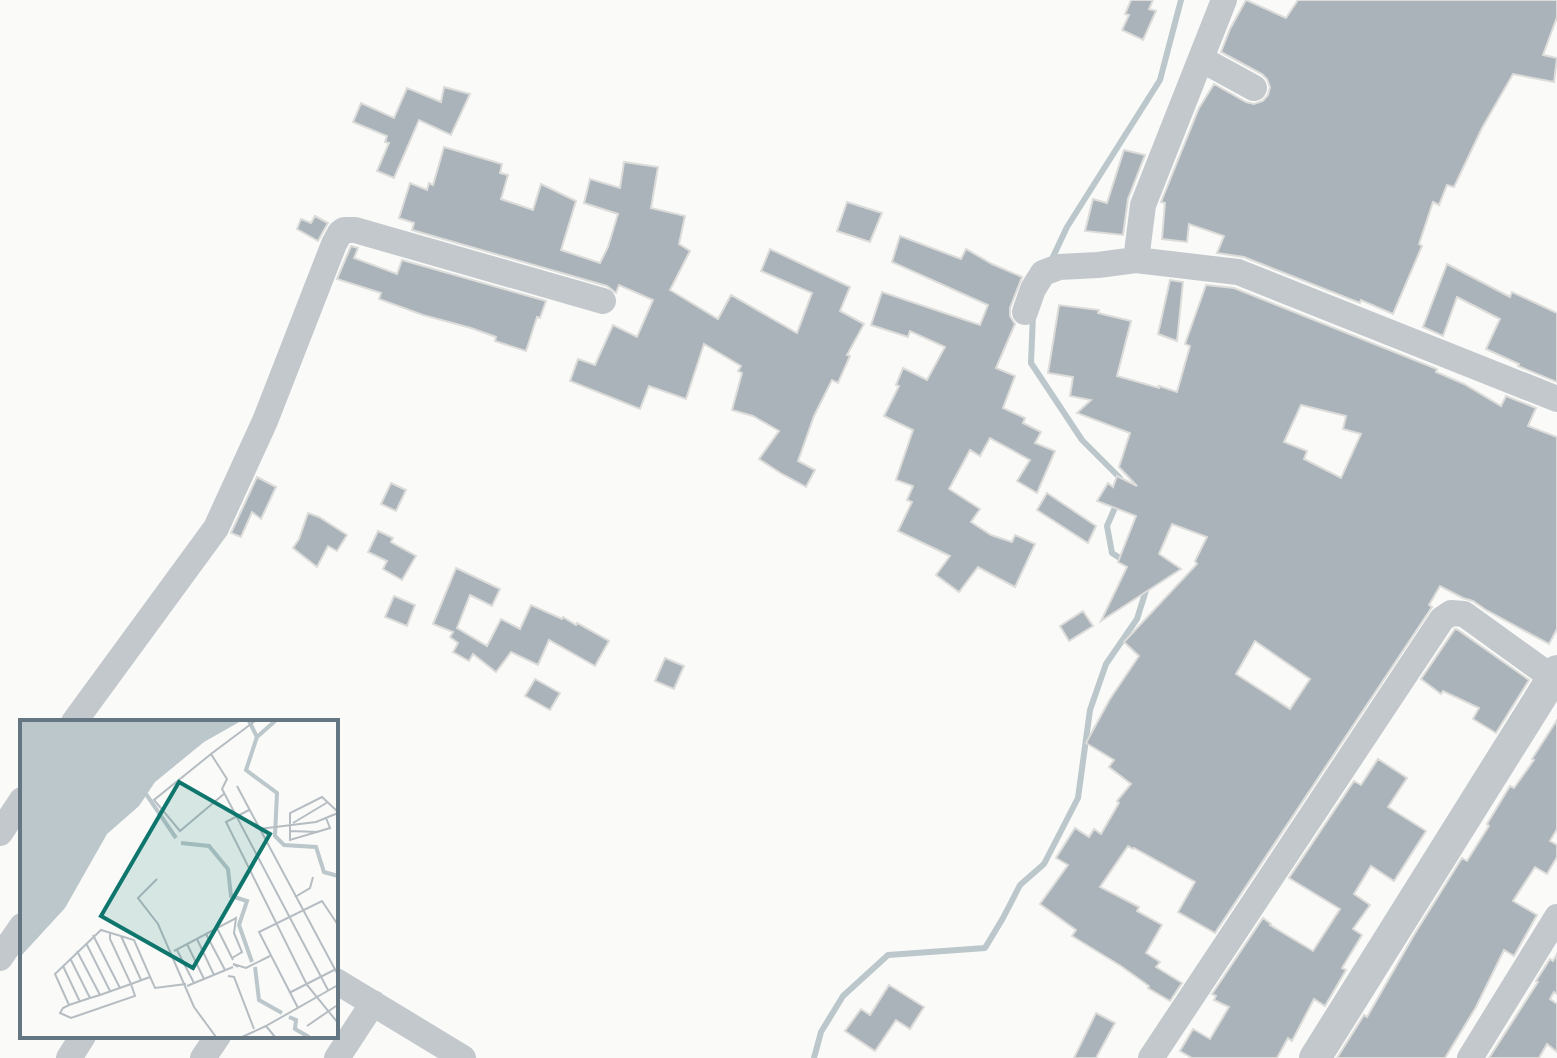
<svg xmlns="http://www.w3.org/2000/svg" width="1557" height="1058" viewBox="0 0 1557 1058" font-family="Arial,sans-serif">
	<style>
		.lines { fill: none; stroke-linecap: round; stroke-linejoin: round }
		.stream { stroke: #bbc7cb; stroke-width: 6 }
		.building { fill: #aab3b9; stroke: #dcdcda; stroke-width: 2; fill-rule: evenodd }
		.minor { stroke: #c3c8cc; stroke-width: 26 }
		.tertiary { stroke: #c3c8cc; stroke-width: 32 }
		.inset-river { fill: none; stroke: #bbc7cb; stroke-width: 4 }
		.inset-road { fill: none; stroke: #b5bdc2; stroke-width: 2 }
		.view { fill: #0f766e; fill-opacity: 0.15; stroke: #0f766e; stroke-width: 4 }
		.inset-edge { fill: none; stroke: #657683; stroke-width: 4 }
	</style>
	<rect width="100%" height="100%" fill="#fafaf8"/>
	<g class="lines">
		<path class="stream" d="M 1052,259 L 1067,227 L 1160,80 L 1181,0
			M 1033,315 L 1031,363 L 1082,440 L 1120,478 L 1120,484
			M 1117,503 L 1107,526 L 1112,553 L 1126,562
			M 814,1058 L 821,1032 L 843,996 L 888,955 L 985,948 L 1003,918 L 1020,885 L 1044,864 L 1078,798 L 1090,710 L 1106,664 L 1137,619 L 1147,587"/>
	</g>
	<path class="building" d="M 1131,0 L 1153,0 L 1149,9 L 1156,11 L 1143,40 L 1122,30 L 1129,15 L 1125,14 Z
		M 1246,0 L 1286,18 L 1298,0 L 1557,0 L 1557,17 L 1543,55 L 1557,58 L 1554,82 L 1513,74 L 1482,128 L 1454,187 L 1447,185 L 1439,205 L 1433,202 L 1419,244 L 1422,246 L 1393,314 L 1361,300 L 1360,303 L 1244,257 L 1217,253 L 1224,236 L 1189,224 L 1187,242 L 1162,239 L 1165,203 L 1161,202 L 1199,108 L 1214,84 L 1246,102 L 1254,104 L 1263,101 L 1268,95 L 1270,87 L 1267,79 L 1262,74 L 1221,52 L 1230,29 Z
		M 444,87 L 470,94 L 451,135 L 419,120 L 394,178 L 377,171 L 389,143 L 385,142 L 387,136 L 353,122 L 361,103 L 394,118 L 407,88 L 441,102 Z
		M 444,147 L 502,164 L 500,173 L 508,175 L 501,199 L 533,210 L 541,184 L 576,201 L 561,250 L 600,263 L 608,247 L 618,214 L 584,203 L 590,179 L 620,188 L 624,162 L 658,167 L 651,208 L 685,216 L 679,244 L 690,251 L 670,290 L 718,319 L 731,295 L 797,333 L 812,293 L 761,271 L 770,249 L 850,287 L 840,311 L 864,324 L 847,355 L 850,356 L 838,383 L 832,380 L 814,416 L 798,461 L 815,470 L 806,487 L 782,474 L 759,459 L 779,431 L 753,416 L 732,410 L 742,373 L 738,371 L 741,366 L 704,344 L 686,399 L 649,386 L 640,409 L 570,381 L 578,359 L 595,365 L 613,325 L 637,337 L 653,300 L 619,285 L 616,293 L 607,286 L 412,230 L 414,223 L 399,218 L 410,183 L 427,190 L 429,183 L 433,185 Z
		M 1124,150 L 1145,155 L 1128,199 L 1123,235 L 1085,231 L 1093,199 L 1107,203 Z
		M 847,202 L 882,213 L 870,242 L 837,231 Z
		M 315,216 L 328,223 L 318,241 L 297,229 L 301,219 L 311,223 Z
		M 900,236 L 961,259 L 966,249 L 992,264 L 1022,277 L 1010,308 L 1010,316 L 1015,324 L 996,368 L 1015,376 L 1003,408 L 1025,418 L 1023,423 L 1041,432 L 1035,443 L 1055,451 L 1037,493 L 1017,481 L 1030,460 L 990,438 L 980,456 L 970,450 L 949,489 L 980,509 L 971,522 L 991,535 L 1012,542 L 1015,535 L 1035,544 L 1015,587 L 978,567 L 959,592 L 936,575 L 950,556 L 898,531 L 912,502 L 907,500 L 913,486 L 896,480 L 913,430 L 884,416 L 899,386 L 896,385 L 903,368 L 927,380 L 945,347 L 910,331 L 908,337 L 871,325 L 882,292 L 980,325 L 988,305 L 892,262 Z
		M 351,246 L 358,248 L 354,258 L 397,274 L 402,260 L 546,301 L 540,318 L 537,317 L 526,351 L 495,341 L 496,337 L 471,328 L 423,315 L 379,299 L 381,293 L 337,279 Z
		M 1447,264 L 1510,297 L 1512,292 L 1557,313 L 1557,382 L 1518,366 L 1519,364 L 1486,349 L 1500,319 L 1457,297 L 1443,336 L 1423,327 Z
		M 1170,280 L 1183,282 L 1177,341 L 1158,334 Z
		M 1206,285 L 1234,288 L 1437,369 L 1436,372 L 1464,384 L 1501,406 L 1506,396 L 1536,408 L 1528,426 L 1557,437 L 1557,629 L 1549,644 L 1486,610 L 1473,601 L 1463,598 L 1440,586 L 1429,605 L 1432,607 L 1215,933 L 1178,912 L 1195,882 L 1134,848 L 1133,849 L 1128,846 L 1100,887 L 1139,907 L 1137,911 L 1162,925 L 1146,953 L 1160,962 L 1156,967 L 1182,983 L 1170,1001 L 1148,988 L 1149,986 L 1121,966 L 1072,936 L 1076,930 L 1040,904 L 1068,865 L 1056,858 L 1075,828 L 1089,837 L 1094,829 L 1101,834 L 1119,803 L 1117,801 L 1131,784 L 1109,767 L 1114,760 L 1086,743 L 1110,699 L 1139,656 L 1124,642 L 1197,564 L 1195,561 L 1207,537 L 1172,524 L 1159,554 L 1181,569 L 1101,621 L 1127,567 L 1118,562 L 1136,516 L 1097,501 L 1108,483 L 1113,487 L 1117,476 L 1137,486 L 1119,467 L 1130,433 L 1077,413 L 1091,400 L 1070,396 L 1073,377 L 1048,373 L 1059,305 L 1099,310 L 1098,313 L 1131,321 L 1117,376 L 1159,388 L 1159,386 L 1177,392 L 1190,346 L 1185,344 ZM 1301,405 L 1346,416 L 1343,429 L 1361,434 L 1341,478 L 1304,459 L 1307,451 L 1284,442 ZM 1255,641 L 1310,679 L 1290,709 L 1236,674 Z
		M 257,477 L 276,487 L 261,519 L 252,512 L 241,537 L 231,533 Z
		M 391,483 L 406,490 L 396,511 L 381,504 Z
		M 1047,493 L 1096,526 L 1088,543 L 1037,510 Z
		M 308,513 L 319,517 L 347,535 L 337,551 L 328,546 L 317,567 L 293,548 L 299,539 Z
		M 378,531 L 393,538 L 391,542 L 416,556 L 402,580 L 383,569 L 387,561 L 368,552 Z
		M 456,568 L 500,589 L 492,606 L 470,595 L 457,628 L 487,646 L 501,619 L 520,629 L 531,605 L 562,619 L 563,617 L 576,625 L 577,623 L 609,641 L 595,666 L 549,640 L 538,665 L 511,652 L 496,672 L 473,654 L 469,661 L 453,652 L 458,643 L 450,637 L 453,632 L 433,624 Z
		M 394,596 L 415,605 L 407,626 L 385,617 Z
		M 1083,611 L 1093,626 L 1069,641 L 1060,626 Z
		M 1455,629 L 1458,630 L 1529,680 L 1496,733 L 1473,719 L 1479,708 L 1443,691 L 1441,694 L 1421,679 Z
		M 665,658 L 684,666 L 674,689 L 655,681 Z
		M 535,679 L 560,693 L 550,710 L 525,696 Z
		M 1557,720 L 1557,829 L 1550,841 L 1557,845 L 1557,857 L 1547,874 L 1535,867 L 1513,901 L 1537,915 L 1514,956 L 1504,950 L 1476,1007 L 1445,1058 L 1337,1058 L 1364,1015 L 1367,1017 L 1414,935 L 1462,858 L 1467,861 L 1489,826 L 1487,824 L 1510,786 L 1514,788 L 1534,760 L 1532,759 Z
		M 1378,759 L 1407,778 L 1388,807 L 1426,831 L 1394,881 L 1371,866 L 1354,894 L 1370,905 L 1353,929 L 1362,935 L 1342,968 L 1346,970 L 1325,1006 L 1314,999 L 1292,1041 L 1288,1038 L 1277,1058 L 1192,1058 L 1180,1051 L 1193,1029 L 1210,1039 L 1229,1007 L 1214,1000 L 1216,996 L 1212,994 L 1263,918 L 1271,924 L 1270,925 L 1313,951 L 1340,909 L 1289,878 L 1354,781 L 1361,785 Z
		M 1557,954 L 1557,994 L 1554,992 L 1550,999 L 1557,1004 L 1557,1052 L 1547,1044 L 1539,1058 L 1489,1058 L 1538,982 L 1536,981 L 1550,959 L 1553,961 Z
		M 889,985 L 924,1007 L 910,1029 L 896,1020 L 875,1051 L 845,1031 L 861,1009 L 870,1015 Z
		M 1096,1013 L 1115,1023 L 1096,1058 L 1074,1058 Z"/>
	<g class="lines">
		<path class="minor" d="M 1224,0 L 1143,205 L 1136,260 L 1238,272 L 1557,399
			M 1201,59 L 1254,88
			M 1025,312 L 1033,289 L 1043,273 L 1059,267 L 1098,265 L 1136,260
			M 74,722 L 216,528 L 265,421 L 334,244 L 340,233 L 344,230 L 355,230 L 603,301
			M 0,833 L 22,800
			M 0,958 L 22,926
			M 336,981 L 463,1058
			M 69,1058 L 83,1036
			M 203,1058 L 218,1036
			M 337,1058 L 373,1003
			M 1151,1058 L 1442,619 L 1451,613 L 1464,614 L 1557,681
			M 1470,1058 L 1557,917"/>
		<path class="tertiary" d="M 1315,1058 L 1557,671"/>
	</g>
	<g transform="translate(20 720)">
		<rect width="318" height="318" fill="#fafaf8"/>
		<path d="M 0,1 L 221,1 L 184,22 L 135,62 L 119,86 L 87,114 L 45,188 L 0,237 Z" fill="#bbc7cb"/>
		<path class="inset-river" d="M 229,1 L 237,17 L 226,50 L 257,73 L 255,116 L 264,125 L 296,127 L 304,152 L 318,156M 237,17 L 255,1M 126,74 L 156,118M 161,123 L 189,126 L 208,149 L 211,176 L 227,181 L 219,205 L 232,242M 235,247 L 239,280 L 262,293M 269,297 L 276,300 L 275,309 L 289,317"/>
		<path class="inset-road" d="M 235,1 L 191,34 L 207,59 L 202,69 L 308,270M 191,34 L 134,80 L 160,111 L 205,73M 217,66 L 318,255M 229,90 L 206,102 L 287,265 L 318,303M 306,98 L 310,108 L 270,120 L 270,93 L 302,77 L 318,92M 273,103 L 308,82M 239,109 L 296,102 L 318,93M 270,111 L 298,112M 137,159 L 118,178 L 138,204 L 174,287 L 196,317M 275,177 L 290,168 L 293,157M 197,208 L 213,240M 90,213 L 90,219 L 111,264 L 115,276 L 51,298 L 40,293 L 43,288 L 49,285 L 70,278 L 80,275 L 111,264 L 130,257M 186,214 L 205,250M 73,215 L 100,268M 101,216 L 121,260M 177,219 L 194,255M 66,223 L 90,271M 167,224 L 184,259M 157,230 L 174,263M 57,231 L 80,275M 154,231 L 216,198 L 214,213 L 222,232 L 212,238M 50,238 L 70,278M 43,246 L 60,282M 218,247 L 213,244 L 226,248 L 250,236M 208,256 L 214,257 L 234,309M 167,266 L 213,247M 269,273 L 316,249M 49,285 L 35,254 L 81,210 L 114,220 L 135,268 L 166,264M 278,288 L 239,212 L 302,181 L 318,205M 287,306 L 316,286M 222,317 L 246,306M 255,317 L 246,306 L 318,265"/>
		<path class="view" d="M 159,62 L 250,114 L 173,248 L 81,196 Z"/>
		<rect width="318" height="318" class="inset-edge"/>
	</g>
</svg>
